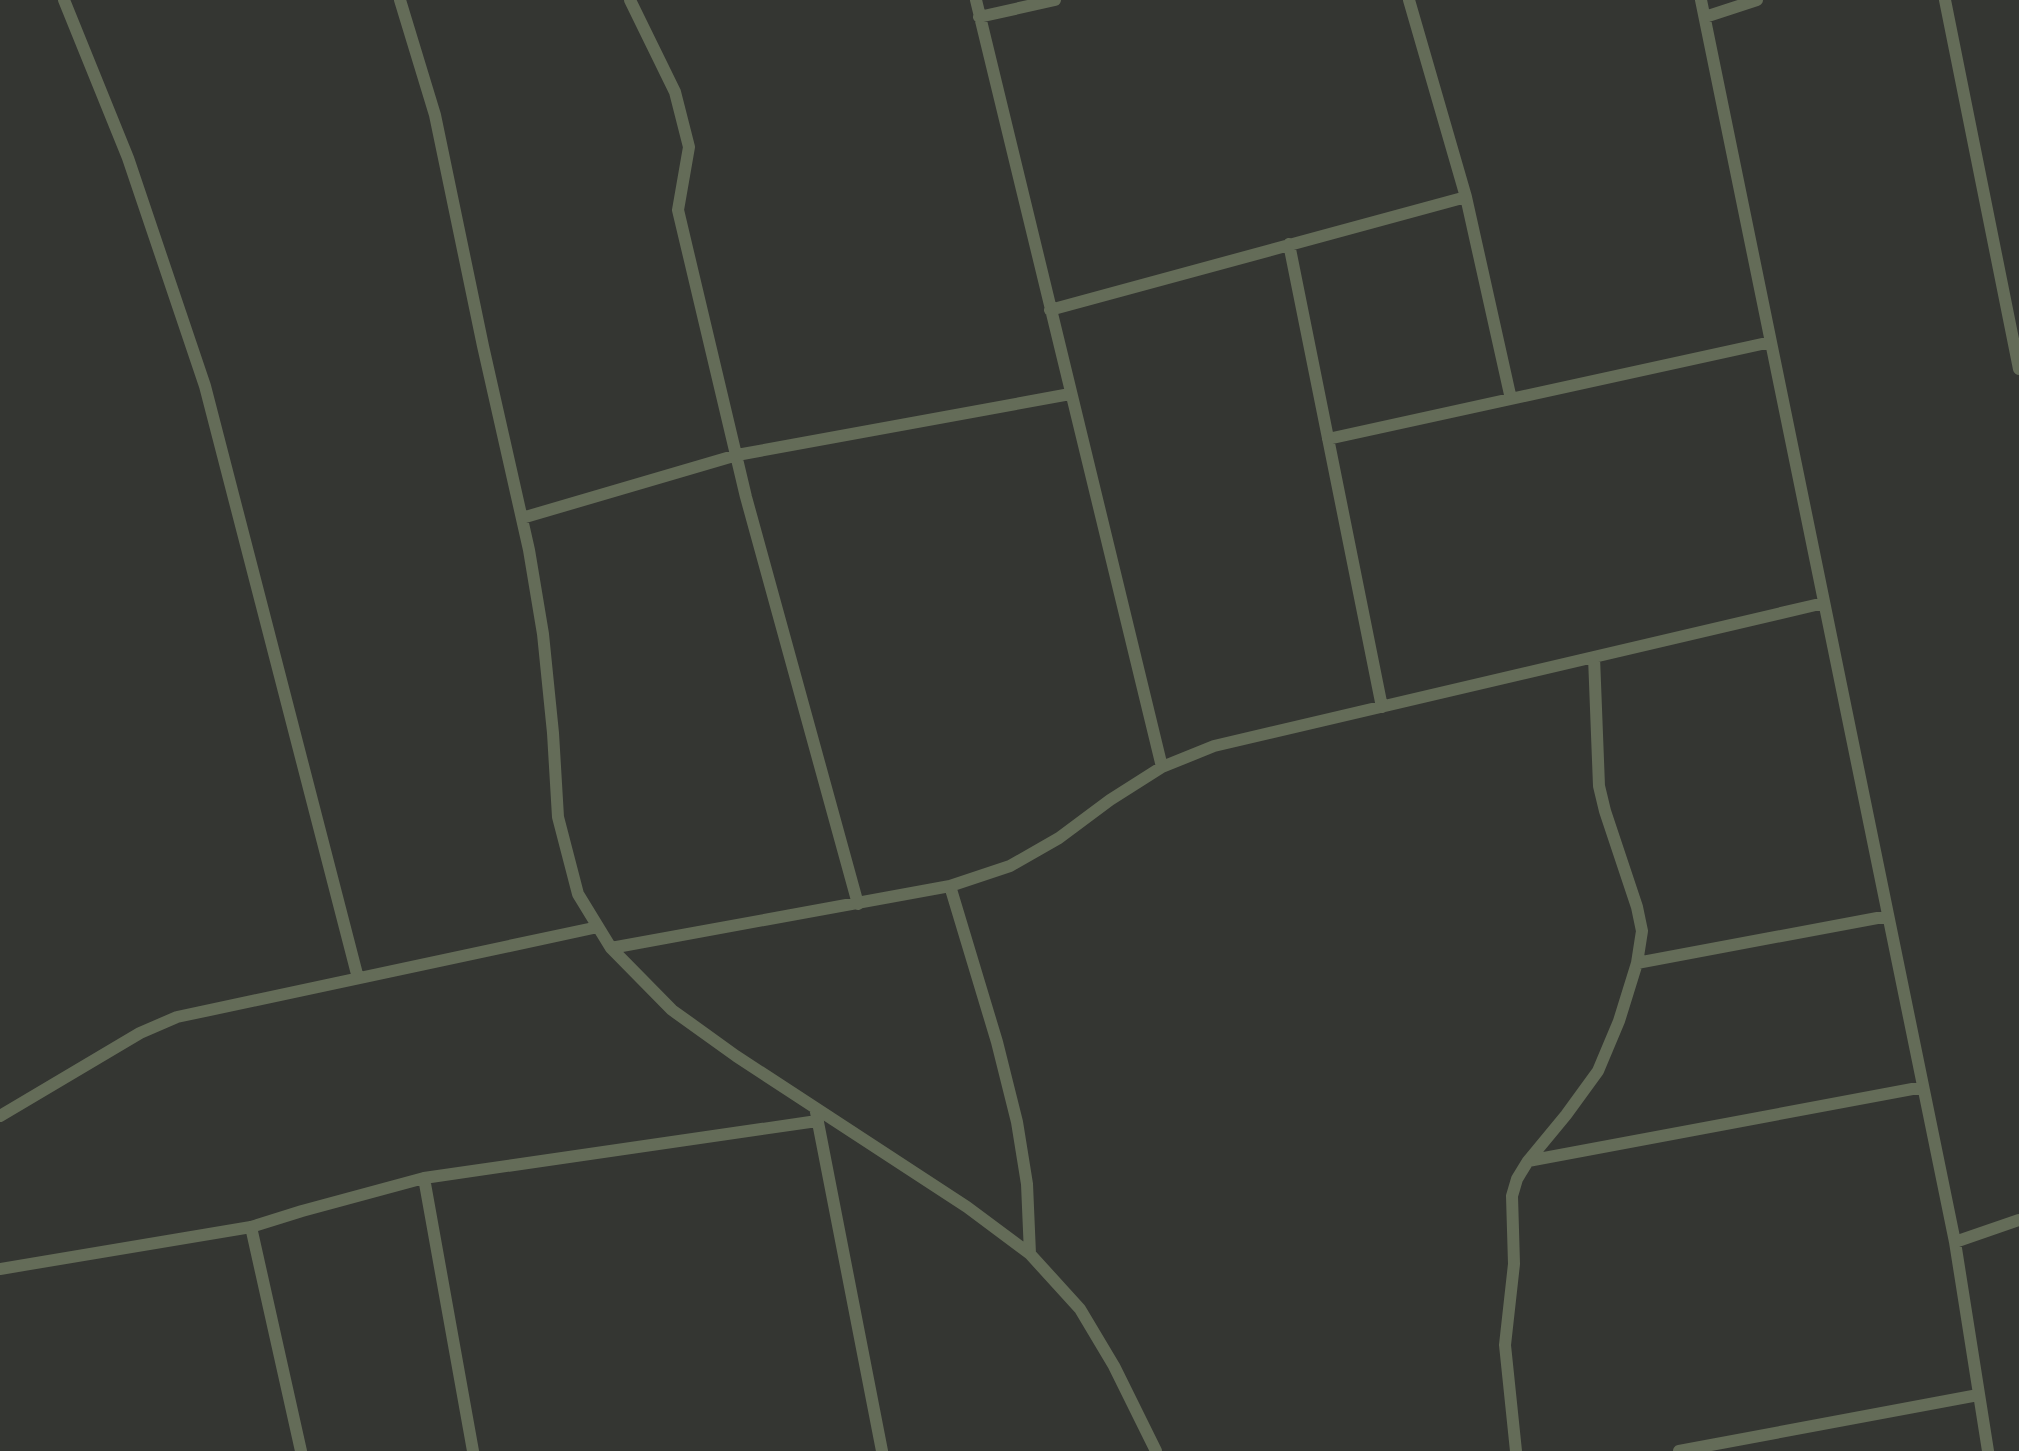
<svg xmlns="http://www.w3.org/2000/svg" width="2019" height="1451" viewBox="0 0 2019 1451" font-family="'Archivo Narrow',sans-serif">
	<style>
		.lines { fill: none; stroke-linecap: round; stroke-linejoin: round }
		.street { stroke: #646c58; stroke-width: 12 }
	</style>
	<rect width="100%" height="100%" fill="#343632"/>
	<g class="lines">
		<path class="street" d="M 64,0 L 128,158 L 205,386 L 358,978
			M 400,0 L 435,115 L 483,346 L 529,550 L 543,634 L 553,733 L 558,817 L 578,894 L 611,948 L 672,1010 L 736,1056 L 967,1207 L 1030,1254 L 1080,1309 L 1114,1366 L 1156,1451
			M 630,0 L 675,92 L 689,147 L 678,210 L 746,497 L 858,904
			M 976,0 L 1162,767
			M 1409,0 L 1466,197 L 1511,399
			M 1701,0 L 1955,1242 L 1988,1451
			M 1945,0 L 2019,369
			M 979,17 L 1055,0
			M 1705,17 L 1757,0
			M 1289,244 L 1382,707
			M 1050,310 L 1466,197
			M 1328,439 L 1771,342
			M 522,518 L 737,455 L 1070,394
			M 950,886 L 997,1042 L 1017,1122 L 1027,1184 L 1030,1254
			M 611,948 L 950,886 L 1010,866 L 1059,838 L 1110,800 L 1162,767 L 1214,746 L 1824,603
			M 1637,963 L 1888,916
			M 816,1112 L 882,1451
			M 0,1116 L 140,1033 L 177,1017 L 598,927
			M 1528,1161 L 1923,1087
			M 424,1178 L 473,1451
			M 251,1227 L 301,1451
			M 1955,1242 L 2019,1220
			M 0,1269 L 251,1227 L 302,1211 L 424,1178 L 817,1121
			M 1516,1451 L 1505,1345 L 1514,1264 L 1512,1196 L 1517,1179 L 1528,1161 L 1566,1115 L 1598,1071 L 1619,1021 L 1637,963 L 1642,931 L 1637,907 L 1605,811 L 1599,786 L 1594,657
			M 1679,1451 L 1978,1395"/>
	</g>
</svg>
